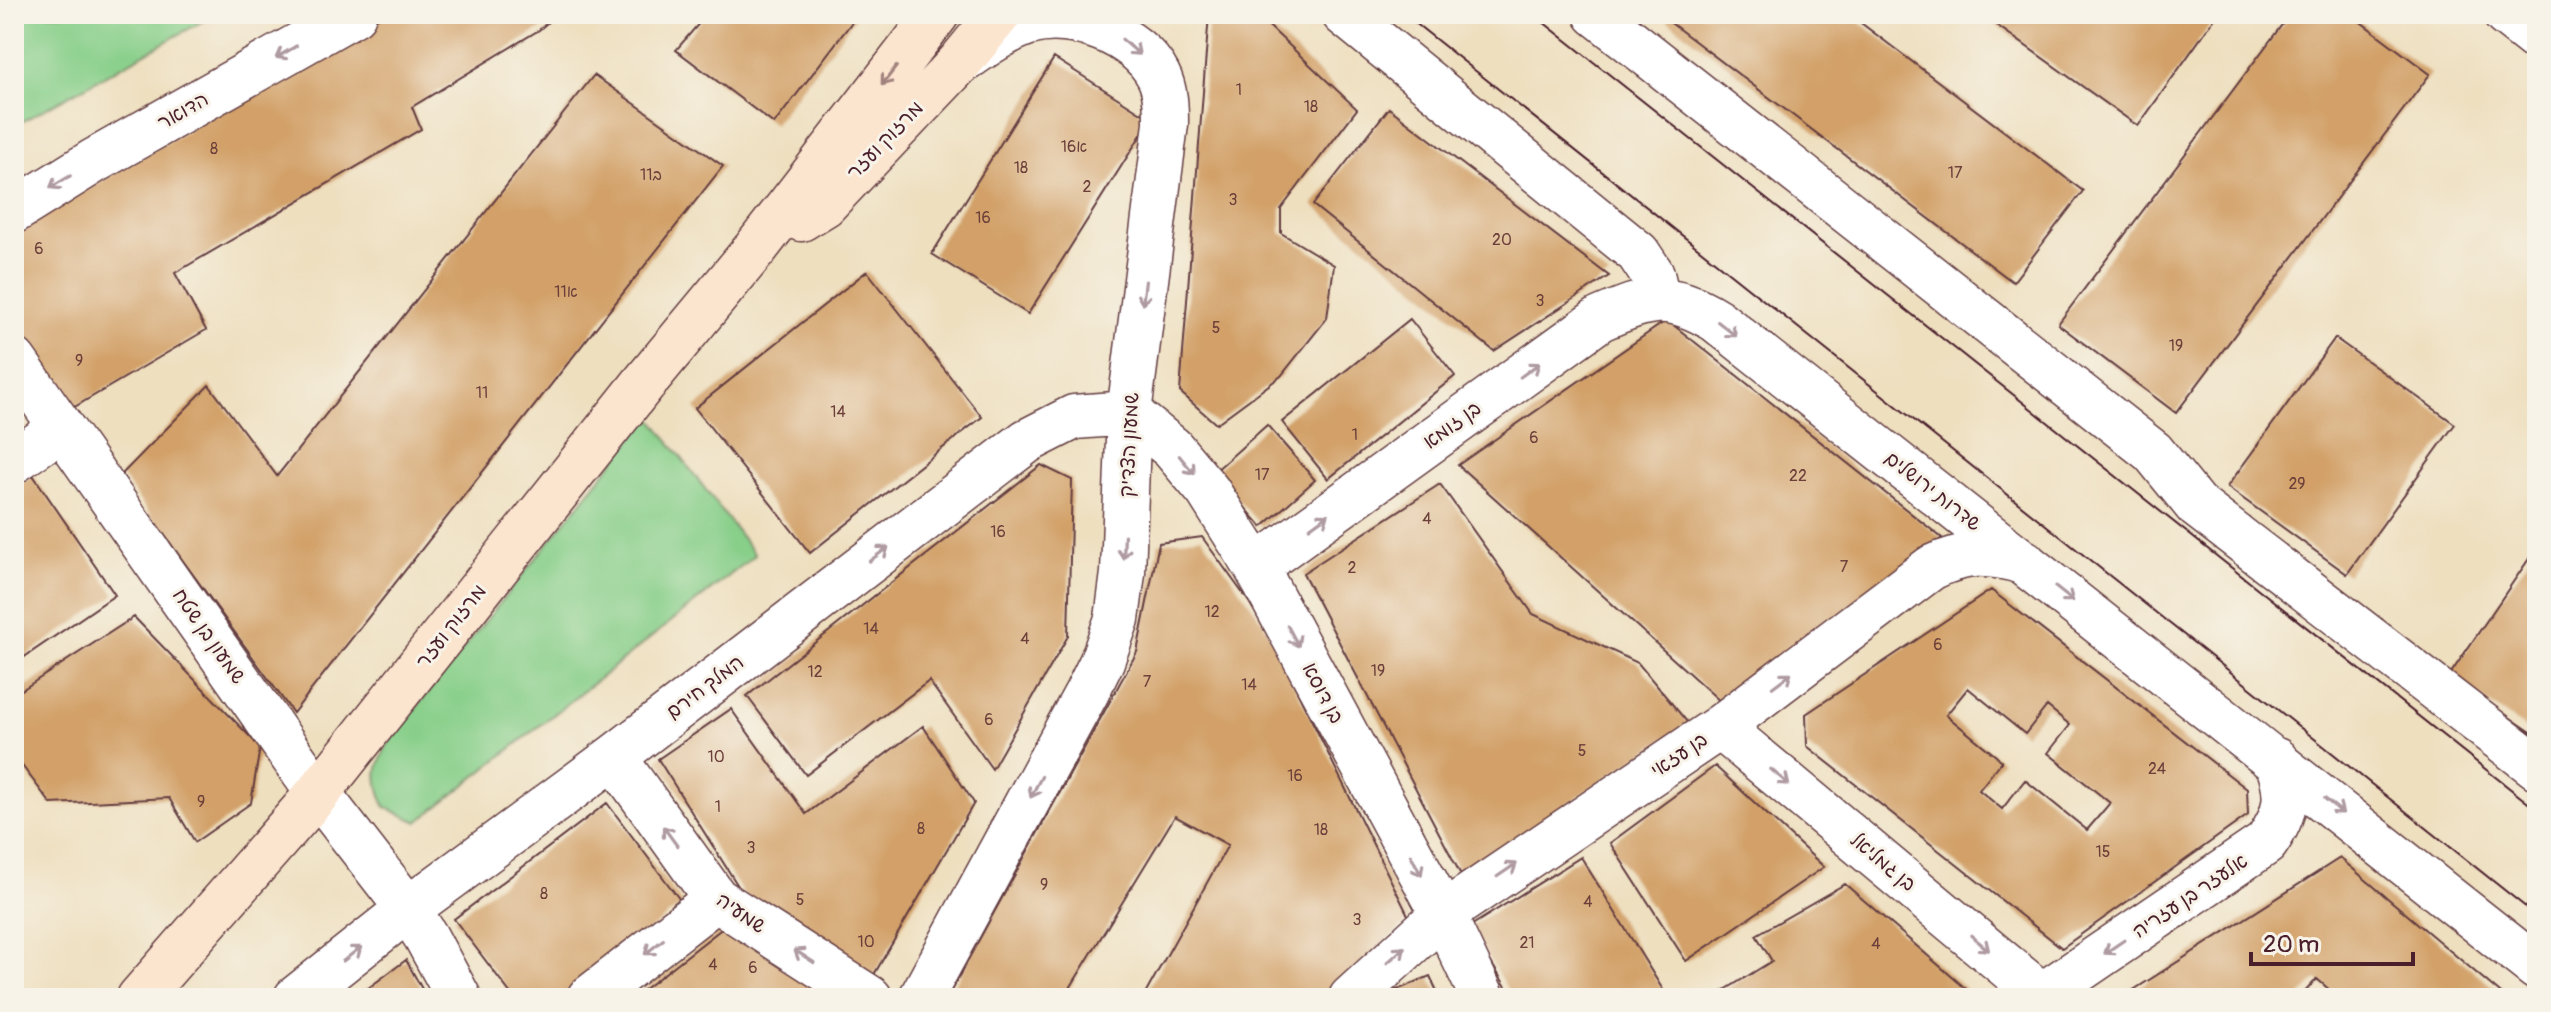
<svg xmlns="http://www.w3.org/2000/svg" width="2551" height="1012" viewBox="0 0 2551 1012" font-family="Pangolin,'Playpen Sans Hebrew',sans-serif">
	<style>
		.green { fill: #88cf8a; stroke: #69775a; stroke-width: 2 }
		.building { fill: #d2a067; fill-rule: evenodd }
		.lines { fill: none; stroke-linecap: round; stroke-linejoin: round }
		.street-casing { stroke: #633c41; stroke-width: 47 }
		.secondary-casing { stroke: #633c41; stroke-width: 47 }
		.street { stroke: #fff; stroke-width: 44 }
		.secondary { stroke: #fbe5cf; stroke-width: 44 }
		.tram { stroke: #4a1f2b; stroke-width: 2 }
		.oneway { stroke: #ae9aa0 }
		.oneway2 { stroke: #a2827d }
		.labels { text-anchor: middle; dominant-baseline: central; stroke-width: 6; stroke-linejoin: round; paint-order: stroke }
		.number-label { font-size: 16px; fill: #6c3f3a }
		.street-label { font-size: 20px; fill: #4a1f2b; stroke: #f7f3e8 }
	</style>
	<rect width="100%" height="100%" fill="#f7f3e8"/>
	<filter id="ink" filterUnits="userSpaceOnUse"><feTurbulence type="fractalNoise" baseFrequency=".0125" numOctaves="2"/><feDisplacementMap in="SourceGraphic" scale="16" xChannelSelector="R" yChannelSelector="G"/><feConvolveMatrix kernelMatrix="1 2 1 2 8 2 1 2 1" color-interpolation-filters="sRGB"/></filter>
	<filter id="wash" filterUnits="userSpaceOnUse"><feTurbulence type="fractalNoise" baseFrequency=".006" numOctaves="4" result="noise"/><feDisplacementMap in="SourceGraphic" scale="32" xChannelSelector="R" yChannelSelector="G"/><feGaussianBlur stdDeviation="1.8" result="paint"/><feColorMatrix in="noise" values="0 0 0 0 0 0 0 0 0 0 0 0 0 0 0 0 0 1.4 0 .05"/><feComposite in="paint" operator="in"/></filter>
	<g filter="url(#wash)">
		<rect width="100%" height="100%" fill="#eedfbf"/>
		<path class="green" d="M 14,14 L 212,14 L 212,16 L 14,126 Z
			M 650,416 L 755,555 L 418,822 L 385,807 C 373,776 375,768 390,740 Z"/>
		<g id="blocks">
			<path class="building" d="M 385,14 L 557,14 L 539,30 L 412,107 L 421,129 L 175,273 L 206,330 L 66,412 L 14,326 L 14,233 Z
				M 707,14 L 858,14 L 774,124 L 676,50 Z
				M 1209,14 L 1256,14 L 1357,109 L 1281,209 L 1281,233 L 1334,265 L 1327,318 L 1281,376 L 1216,424 L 1180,392 Z
				M 1659,14 L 1849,14 L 2083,191 L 2013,282 Z
				M 1981,14 L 2218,14 L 2138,126 Z
				M 2290,14 L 2350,14 L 2430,74 L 2176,413 L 2058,324 Z
				M 1054,58 L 1151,119 L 1028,314 L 932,254 Z
				M 594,75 L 723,166 L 293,713 L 121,475 L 209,385 L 277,476 Z
				M 1389,108 L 1609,276 L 1494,351 L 1313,205 Z
				M 867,271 L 982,417 L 810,553 L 695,408 Z
				M 1410,319 L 1455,376 L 1328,479 L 1282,422 Z
				M 1667,320 L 1942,538 L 1722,703 L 1458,465 Z
				M 2335,338 L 2455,424 L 2347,574 L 2227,487 Z
				M 1267,425 L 1315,480 L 1262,527 L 1214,472 Z
				M 1041,465 L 1072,480 L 1068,636 L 992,769 L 929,681 L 806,775 L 747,696 Z
				M 33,475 L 115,595 L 14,664 L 14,488 Z
				M 1440,484 L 1533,614 L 1638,663 L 1688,723 L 1461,875 L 1303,573 Z
				M 1202,537 L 1262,620 L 1410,919 L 1323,998 L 1143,998 L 1228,845 L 1175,816 L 1064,998 L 947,998 L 1137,652 L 1159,543 Z
				M 2537,547 L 2537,736 L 2449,676 Z
				M 1991,590 L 2247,789 L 2248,815 L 2062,948 L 1807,746 L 1806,714 ZM 1968,688 L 2025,734 L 2047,706 L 2070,725 L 2048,753 L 2110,803 L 2087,830 L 2025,780 L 2002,809 L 1979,790 L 2002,761 L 1946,715 Z
				M 134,617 L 260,747 L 251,803 L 195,842 L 169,798 L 51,804 L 14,755 L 14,695 Z
				M 731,709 L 806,814 L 923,726 L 974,803 L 872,978 L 750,905 L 658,759 Z
				M 1715,766 L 1824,867 L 1686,961 L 1610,843 Z
				M 607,803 L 683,904 L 560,998 L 514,998 L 454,919 Z
				M 1581,857 L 1668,998 L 1513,998 L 1469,927 Z
				M 2340,858 L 2506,998 L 2339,998 L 2317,979 L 2299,998 L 2121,998 Z
				M 1845,884 L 1972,994 L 1967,998 L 1712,998 L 1772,961 L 1756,935 Z
				M 724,927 L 838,998 L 633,998 Z
				M 406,960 L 427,998 L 355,998 Z
				M 1430,976 L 1440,998 L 1391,998 L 1397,990 Z"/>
		</g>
	</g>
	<g filter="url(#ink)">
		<use href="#blocks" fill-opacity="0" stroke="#633c41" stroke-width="2"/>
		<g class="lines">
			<g class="street-casing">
				<path id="street" d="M 1344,14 L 1638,253 L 1652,274 L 1658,300
					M 1596,14 L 2153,452 L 2196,505 L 2537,767
					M 2505,14 L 2537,39
					M 14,211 L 94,161 L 354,14
					M 14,360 L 318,793 L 408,909 L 426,937 L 459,998
					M 1129,413 L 1172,448 L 1208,491 L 1256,567 L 1443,914 L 1483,998
					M 14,461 L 62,428
					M 1256,567 L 1600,319 C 1649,298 1668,291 1716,320 L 2537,968
					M 1720,727 L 2045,998
					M 614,757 L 716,899 L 870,998
					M 296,998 L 408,909 L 614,757 L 1027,441 L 1074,417 L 1129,413
					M 589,998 L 716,899
					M 921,998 L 1087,692 L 1102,661 L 1117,619 L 1123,573 L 1129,413 L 1166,124 C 1166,108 1166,90 1158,75 C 1137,35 1072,10 1029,23 C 1005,31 984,46 964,60
					M 1351,998 L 1443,914 L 1720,727 L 1931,568 C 1966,551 1987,552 2024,562
					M 2038,998 L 2266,843 C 2287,813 2290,794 2276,760"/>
			</g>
			<g class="secondary-casing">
				<path id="secondary" d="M 801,219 L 824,205 L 959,63 L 999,14
					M 139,998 L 318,793 L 644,383 L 756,248 L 937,14"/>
			</g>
			<use href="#street" class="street"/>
			<use href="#secondary" class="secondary"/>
			<path class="tram" d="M 1404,14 L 2537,916
				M 1533,14 L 2537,810"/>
		</g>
		<defs><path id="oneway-shaft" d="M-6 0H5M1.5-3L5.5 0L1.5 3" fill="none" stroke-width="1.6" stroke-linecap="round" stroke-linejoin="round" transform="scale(2)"/></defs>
		<g class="oneway">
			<use href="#oneway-shaft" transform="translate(1131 47) rotate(41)"/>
			<use href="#oneway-shaft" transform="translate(286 52) rotate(150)"/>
			<use href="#oneway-shaft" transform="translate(60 182) rotate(149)"/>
			<use href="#oneway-shaft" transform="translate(1144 293) rotate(97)"/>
			<use href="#oneway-shaft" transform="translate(1727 329) rotate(38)"/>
			<use href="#oneway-shaft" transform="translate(1530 370) rotate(-36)"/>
			<use href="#oneway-shaft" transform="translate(1187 465) rotate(50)"/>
			<use href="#oneway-shaft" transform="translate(1319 521) rotate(-36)"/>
			<use href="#oneway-shaft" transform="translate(1124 547) rotate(92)"/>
			<use href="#oneway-shaft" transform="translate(879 554) rotate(-37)"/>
			<use href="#oneway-shaft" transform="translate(2064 594) rotate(38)"/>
			<use href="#oneway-shaft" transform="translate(1293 636) rotate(62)"/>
			<use href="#oneway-shaft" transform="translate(1782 680) rotate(-37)"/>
			<use href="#oneway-shaft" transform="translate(1780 777) rotate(40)"/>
			<use href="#oneway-shaft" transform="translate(1036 787) rotate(118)"/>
			<use href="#oneway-shaft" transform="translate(2334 806) rotate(39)"/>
			<use href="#oneway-shaft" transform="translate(670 836) rotate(-126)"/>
			<use href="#oneway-shaft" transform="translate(1416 865) rotate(62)"/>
			<use href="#oneway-shaft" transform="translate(1507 870) rotate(-34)"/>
			<use href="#oneway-shaft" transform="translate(1980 943) rotate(40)"/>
			<use href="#oneway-shaft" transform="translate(654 947) rotate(142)"/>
			<use href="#oneway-shaft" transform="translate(2114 947) rotate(146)"/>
			<use href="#oneway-shaft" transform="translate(352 954) rotate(-38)"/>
			<use href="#oneway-shaft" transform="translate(1396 955) rotate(-42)"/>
			<use href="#oneway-shaft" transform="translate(804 956) rotate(-147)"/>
		</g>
		<use class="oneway2" href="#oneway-shaft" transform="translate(889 76) rotate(128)"/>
	</g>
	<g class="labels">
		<g class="number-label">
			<text x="1239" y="90">1</text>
			<text x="1311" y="107">18</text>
			<text x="1074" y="147">16א</text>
			<text x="214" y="149">8</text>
			<text x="1021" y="168">18</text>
			<text x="1955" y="173">17</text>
			<text x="651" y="175">11ב</text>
			<text x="1087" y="187">2</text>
			<text x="1233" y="200">3</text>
			<text x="983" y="218">16</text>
			<text x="1502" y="240">20</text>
			<text x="39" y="249">6</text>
			<text x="566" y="292">11א</text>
			<text x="1540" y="301">3</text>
			<text x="1216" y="328">5</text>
			<text x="2176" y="346">19</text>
			<text x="79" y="361">9</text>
			<text x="482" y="393">11</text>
			<text x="838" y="412">14</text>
			<text x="1355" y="435">1</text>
			<text x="1534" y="438">6</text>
			<text x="1262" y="475">17</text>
			<text x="1798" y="476">22</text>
			<text x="2297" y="484">29</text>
			<text x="1427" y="519">4</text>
			<text x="998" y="532">16</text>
			<text x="1844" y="567">7</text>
			<text x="1352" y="568">2</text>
			<text x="1212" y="612">12</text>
			<text x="871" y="629">14</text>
			<text x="1025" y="639">4</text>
			<text x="1938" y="645">6</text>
			<text x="1378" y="671">19</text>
			<text x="815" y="672">12</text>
			<text x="1147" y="682">7</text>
			<text x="1249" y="685">14</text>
			<text x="989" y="720">6</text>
			<text x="1582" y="751">5</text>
			<text x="716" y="757">10</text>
			<text x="2157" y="769">24</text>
			<text x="1295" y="776">16</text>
			<text x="201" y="802">9</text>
			<text x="718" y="807">1</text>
			<text x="921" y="829">8</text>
			<text x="1321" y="830">18</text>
			<text x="751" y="848">3</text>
			<text x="2103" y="852">15</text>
			<text x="1044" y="885">9</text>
			<text x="544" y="894">8</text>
			<text x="800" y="900">5</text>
			<text x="1588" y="902">4</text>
			<text x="1357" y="920">3</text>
			<text x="866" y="942">10</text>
			<text x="1527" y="943">21</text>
			<text x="1876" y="944">4</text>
			<text x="713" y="965">4</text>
			<text x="753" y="968">6</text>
		</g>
		<g class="street-label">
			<text transform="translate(183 111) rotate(-30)">הדואר</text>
			<text transform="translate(885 140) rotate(-46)">מרזוק ועזר</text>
			<text transform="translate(1452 425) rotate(-36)">בן זומא</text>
			<text transform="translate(1129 445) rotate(-87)">שמעון הצדיק</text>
			<text transform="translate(1933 491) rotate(38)">שדרות ירושלים</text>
			<text transform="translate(451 626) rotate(-52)">מרזוק ועזר</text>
			<text transform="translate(209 636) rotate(55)">שמעון בן שטח</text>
			<text transform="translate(705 687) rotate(-37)">המלך חירם</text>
			<text transform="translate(1323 693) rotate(62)">בן דוסא</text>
			<text transform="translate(1679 755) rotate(-34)">בן עזאי</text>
			<text transform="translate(1883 862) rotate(40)">בן גמליאל</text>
			<text transform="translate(2190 896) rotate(-34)">אלעזר בן עזריה</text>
			<text transform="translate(741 913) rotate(35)">שמעיה</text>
		</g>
	</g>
	<rect width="2551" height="1012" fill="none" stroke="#f7f3e8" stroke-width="48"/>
	<path d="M2251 952v12h162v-12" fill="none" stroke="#4a1f2b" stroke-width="4"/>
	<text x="2263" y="952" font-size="24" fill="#4a1f2b" stroke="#f7f3e8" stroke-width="6" paint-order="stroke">20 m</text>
</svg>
